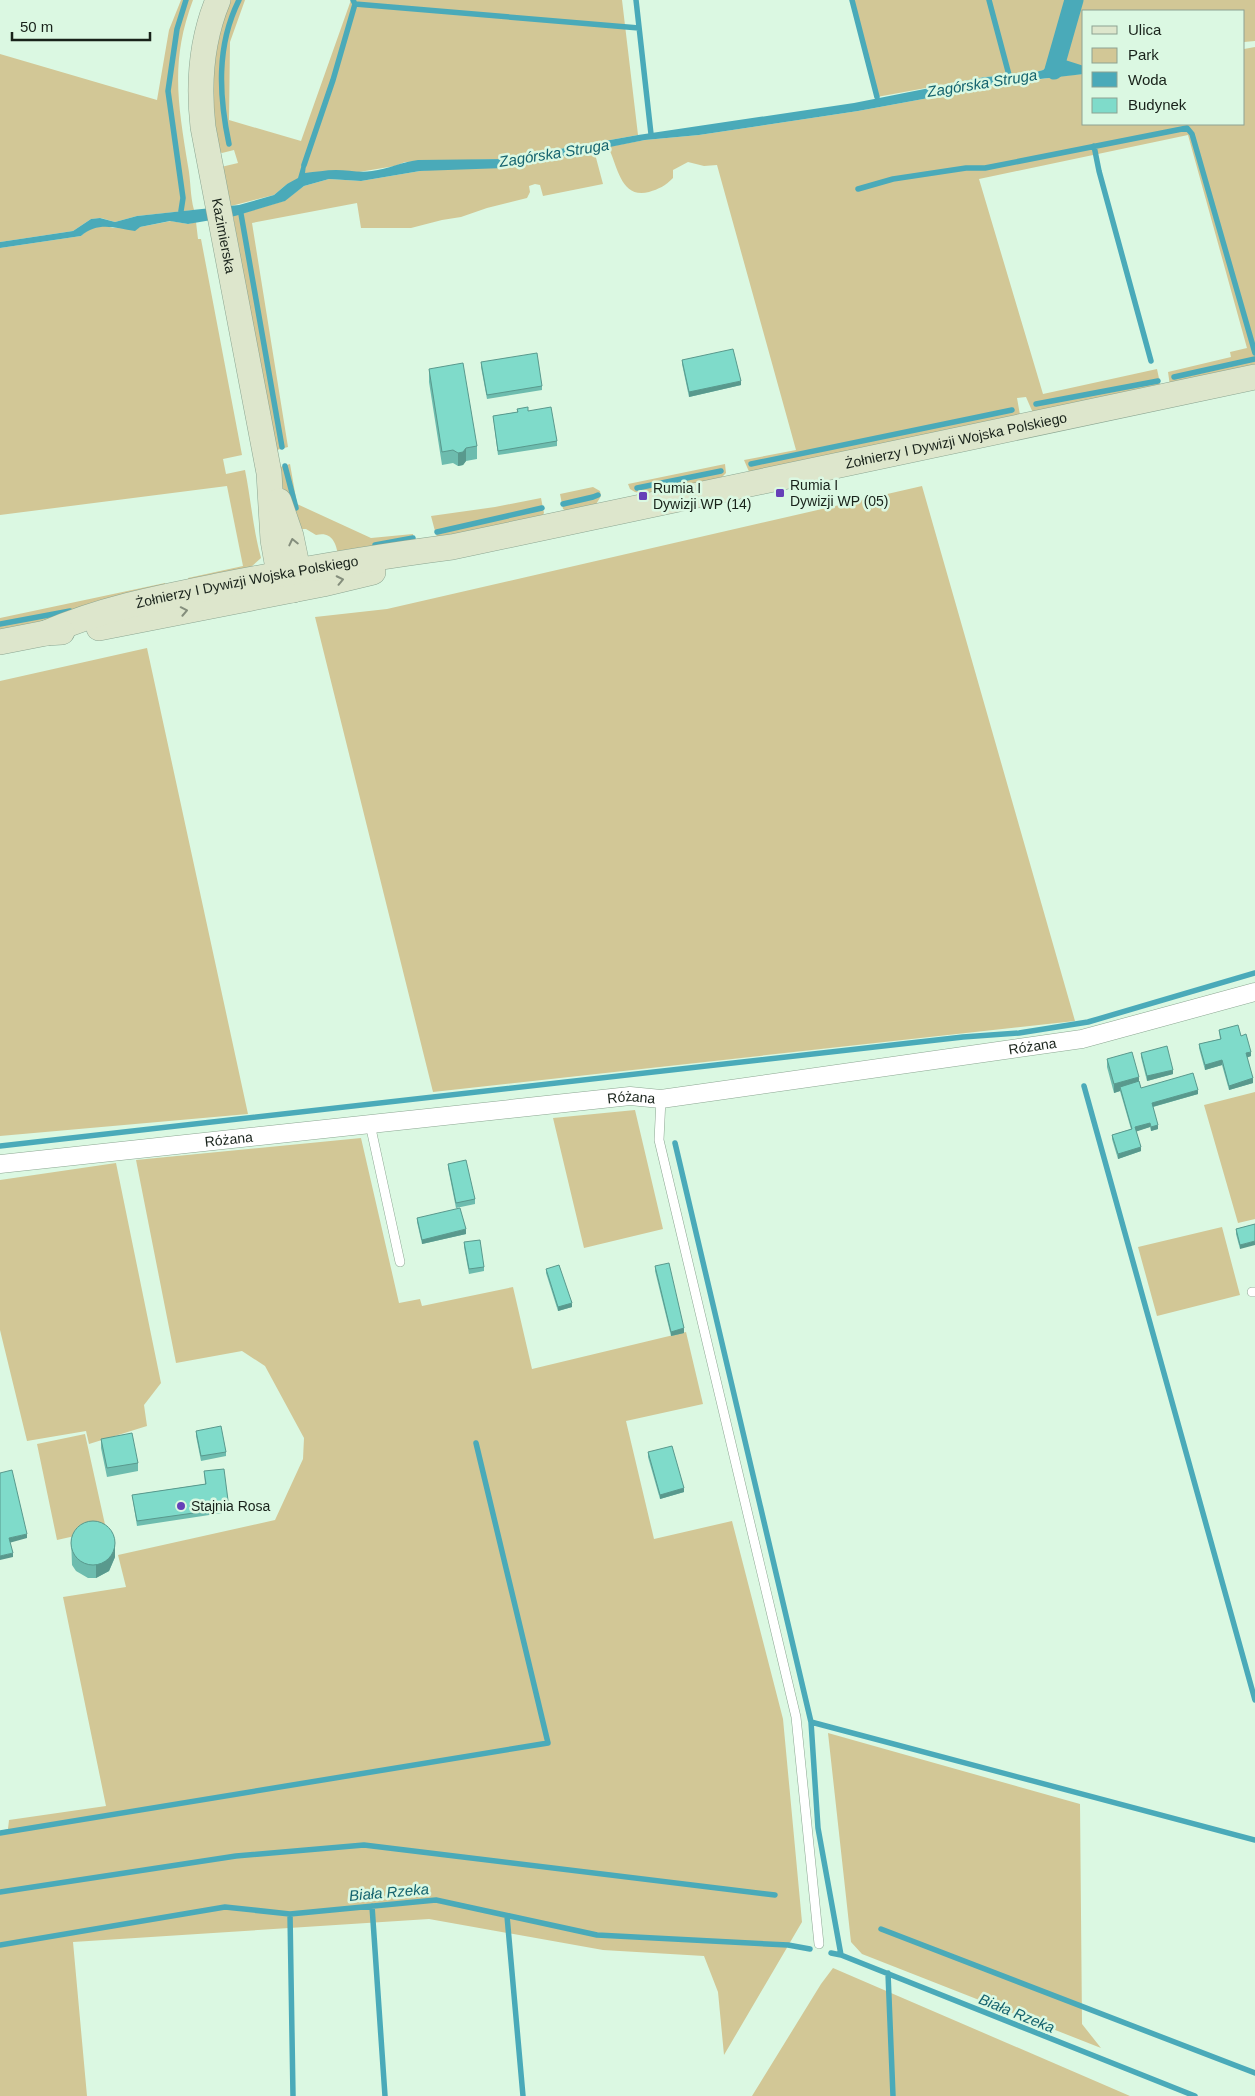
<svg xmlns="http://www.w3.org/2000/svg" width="1255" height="2096" viewBox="0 0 1255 2096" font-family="Arial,sans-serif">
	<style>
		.green { fill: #d2c796 }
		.water { fill: #4aaab9 }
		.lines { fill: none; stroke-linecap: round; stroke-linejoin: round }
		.stream { stroke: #4aaab9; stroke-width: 5.5 }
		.canal { stroke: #4aaab9; stroke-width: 19 }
		.lane-casing { stroke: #8ca692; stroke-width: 10 }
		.street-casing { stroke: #8ca692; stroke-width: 19 }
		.secondary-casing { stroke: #8ca692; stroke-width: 26 }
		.lane { stroke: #fff; stroke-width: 9 }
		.street { stroke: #fff; stroke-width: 18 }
		.secondary { stroke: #dde6cc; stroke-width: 25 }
		.wall { fill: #6dbcae }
		.shaded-wall { fill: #59998d }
		.building { fill: #7fdbca; stroke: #59998d }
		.oneway { stroke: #848e7c }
		.poi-dot { fill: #6640b8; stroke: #dbf8e2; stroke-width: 2 }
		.labels { text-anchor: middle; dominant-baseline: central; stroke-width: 5; stroke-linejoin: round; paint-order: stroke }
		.street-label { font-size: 14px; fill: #18221a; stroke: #dbf8e2 }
		.poi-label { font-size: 14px; fill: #18221a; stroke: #dbf8e2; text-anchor: start }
		.water-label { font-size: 15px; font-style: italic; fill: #14636e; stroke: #dbf8e2 }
	</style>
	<rect width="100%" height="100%" fill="#dbf8e2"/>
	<path class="green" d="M 181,0 L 193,0 C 170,61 178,104 188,166 C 191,182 190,195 194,210 L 137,216 L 115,222 L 101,218 L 91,219 L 73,231 L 0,242 L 0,54 L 157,100 L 169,30 Z
		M 229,0 L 245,0 L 230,42 L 229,120 L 301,141 L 351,0 L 622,0 L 638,135 L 504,159 L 405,162 L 395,166 L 287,184 L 274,195 L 231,206 L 221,167 L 238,163 L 234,150 L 222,153 L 217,150 L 211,104 L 212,59 Z
		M 852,0 L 1255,0 L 1255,41 L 1244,42 L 1244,11 L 1084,11 L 1084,66 L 1053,61 L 1043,70 L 1029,74 L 985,77 L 877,97 Z
		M 1255,47 L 1255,368 L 1170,386 L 1168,372 L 1231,357 L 1230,352 L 1247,348 L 1188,135 L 979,179 L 1043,394 L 1157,369 L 1161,388 L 1033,413 L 1026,397 L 1017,398 L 1020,415 L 750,474 L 744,460 L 796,450 L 717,165 L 704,166 L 688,162 L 673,170 L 673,178 C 665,186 659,189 649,192 C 622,199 618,169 610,151 L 595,154 L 603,184 L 543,196 L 540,185 L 535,184 L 529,186 L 530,192 L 527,198 L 487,208 L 461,217 L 442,220 L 411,228 L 361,228 L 357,203 L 252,223 L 288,447 L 273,451 L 233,216 L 284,201 L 304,186 L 329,179 L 361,181 L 420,171 L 596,149 L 645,140 L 699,135 L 858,111 L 972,90 C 989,85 1005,85 1022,82 C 1043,79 1063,75 1084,74 L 1084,124 L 1244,124 L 1244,49 Z
		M 171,221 L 188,224 L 196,222 L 198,239 L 201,239 L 242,455 L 223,459 L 226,474 L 245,470 C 251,500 253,529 261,558 L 250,568 L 189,582 L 188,578 L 243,566 L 227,486 L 0,515 L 0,248 L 81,236 L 88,229 L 103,225 L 113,228 L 140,227 Z
		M 290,464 L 297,504 L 371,538 L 413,534 L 414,540 L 338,555 C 336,542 331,531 316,535 L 306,529 L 298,529 L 282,492 L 277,468 Z
		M 725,464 L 726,473 L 719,480 L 649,495 L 635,492 L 630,489 L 628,484 Z
		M 922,486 L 1075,1021 L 433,1092 L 315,617 L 387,609 Z
		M 593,487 L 600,491 L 601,496 L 595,506 L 566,511 L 563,509 L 560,494 Z
		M 541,498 L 544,513 L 540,519 L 438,537 L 436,535 L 431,516 L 495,507 Z
		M 165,583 L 165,587 L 0,633 L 0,618 Z
		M 147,648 L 248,1114 L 0,1136 L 0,681 Z
		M 1255,1092 L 1255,1219 L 1238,1223 L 1204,1105 Z
		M 635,1110 L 663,1229 L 584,1248 L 553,1118 Z
		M 361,1138 L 399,1303 L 420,1299 L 422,1306 L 513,1287 L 532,1369 L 686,1332 L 703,1404 L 626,1421 L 654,1539 L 732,1521 L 783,1719 L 802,1922 L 724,2055 L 718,1992 L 704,1956 L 603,1950 L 429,1919 L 73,1942 L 87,2096 L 0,2096 L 0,1831 L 8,1829 L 9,1820 L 106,1806 L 63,1597 L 126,1587 L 118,1555 L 275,1520 L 303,1459 L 304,1438 L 265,1366 L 242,1351 L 176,1363 L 136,1160 Z
		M 116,1163 L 161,1383 L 144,1405 L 147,1426 L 89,1444 L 86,1431 L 27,1441 L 0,1330 L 0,1180 Z
		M 1222,1227 L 1240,1295 L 1157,1316 L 1138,1247 Z
		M 85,1434 L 106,1529 L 57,1540 L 37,1444 Z
		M 828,1733 L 1080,1804 L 1082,2024 L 1101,2048 L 862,1954 L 851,1942 Z
		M 833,1968 L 1130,2096 L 752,2096 L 821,1984 Z"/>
	<path class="water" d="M 1062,59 L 1084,66 L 1084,74 L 988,85 L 972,90 L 858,111 L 699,135 L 645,140 L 504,168 L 420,171 L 361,181 L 329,179 L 304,186 L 285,201 L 235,216 L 188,224 L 170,221 L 140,227 L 135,231 C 115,228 98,221 81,236 L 0,248 L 0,242 L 73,231 L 91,219 L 100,218 L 115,222 L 137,216 L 239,205 L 274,195 L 287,184 L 298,178 L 302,164 L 306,165 L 305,173 C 315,172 326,170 336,170 C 348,170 360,173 372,171 C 388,169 402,162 418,160 L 504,159 L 638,135 L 854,103 L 985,77 L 1029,74 L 1043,70 L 1053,61 Z"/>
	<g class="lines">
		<path class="stream" d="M 636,0 L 651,134
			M 852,0 L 877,97
			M 989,0 L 1009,75
			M 355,4 L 639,28
			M 229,144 C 219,96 216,46 239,0
			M 1094,146 L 1099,171 L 1151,361
			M 304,165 L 333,80 L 355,4 L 353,0
			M 858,189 L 893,179 L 966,168 L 985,168 L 1187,128 L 1192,134 L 1255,353
			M 181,211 L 183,198 L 168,91 L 177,29 L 186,0
			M 241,214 L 282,447
			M 1174,377 L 1255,359
			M 1036,404 L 1158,381
			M 751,464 L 1012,410
			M 285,466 L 296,508
			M 637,488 L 721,471
			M 563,504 L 593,497 L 598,495
			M 437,532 L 542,508
			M 375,545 L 413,538
			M 0,624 L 70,611
			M 1084,1086 L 1255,1700
			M 675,1143 L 811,1722 L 818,1828 L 841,1955
			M 0,1146 L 963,1037 L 1019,1033 L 1088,1022 L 1255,973
			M 811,1722 L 1255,1840
			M 0,1833 L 548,1743 L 476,1443
			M 0,1892 L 236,1856 L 364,1845 L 775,1895
			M 372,1906 L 385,2096
			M 290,1914 L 293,2096
			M 507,1916 L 523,2096
			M 881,1929 L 1255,2073
			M 0,1945 L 225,1907 L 290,1914 L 436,1900 L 597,1935 L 788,1945 L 810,1949
			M 831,1953 L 841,1955 L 1195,2096
			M 888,1973 L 893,2096"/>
		<path class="canal" d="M 1054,70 L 1074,0"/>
		<g class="lane-casing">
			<path id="lane" d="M 661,1099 L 659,1140 L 796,1717 L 819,1944
				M 370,1124 L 400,1262
				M 1252,1292 L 1255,1292"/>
		</g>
		<g class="street-casing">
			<g id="street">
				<path id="s1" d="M 0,1164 L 630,1096 L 661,1099 L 1082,1039 L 1255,992"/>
			</g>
		</g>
		<g class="secondary-casing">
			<g id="secondary">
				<path id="s2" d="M 218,0 C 201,41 198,83 203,127 L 269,473 L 273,540 L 279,574 L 293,590"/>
				<path d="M 279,501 L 291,536 L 298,570 L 294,585"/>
				<path d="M 99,628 L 323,584 L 373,572"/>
				<path id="s3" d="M 46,633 C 103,608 162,597 222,585 C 299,570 374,557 452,547 L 1255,377"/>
				<path d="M 0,642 L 46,633 L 62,632"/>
			</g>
		</g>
		<use href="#lane" class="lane"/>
		<use href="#street" class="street"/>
		<use href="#secondary" class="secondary"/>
	</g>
	<path class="wall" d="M 682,360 L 741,385 L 689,397 L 682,364 Z
		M 481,362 L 542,386 L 542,390 L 487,399 L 481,367 Z
		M 429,369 L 477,446 L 477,459 L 466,461 L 463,465 L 458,466 L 453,463 L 442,465 L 429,382 Z
		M 517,409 L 528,411 L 557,441 L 557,446 L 498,455 L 493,416 L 517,412 Z
		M 1219,1030 L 1241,1036 L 1251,1056 L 1247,1057 L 1253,1083 L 1229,1090 L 1222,1065 L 1205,1070 L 1199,1048 L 1199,1044 L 1220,1039 Z
		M 1141,1053 L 1173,1074 L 1147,1081 L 1141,1057 Z
		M 1107,1059 L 1139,1081 L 1141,1088 L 1198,1094 L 1153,1107 L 1158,1129 L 1151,1131 L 1150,1127 L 1136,1131 L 1141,1151 L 1118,1159 L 1112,1139 L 1112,1135 L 1131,1129 L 1120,1091 L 1114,1093 L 1107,1067 Z
		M 448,1164 L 475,1199 L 475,1204 L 456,1208 L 448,1168 Z
		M 417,1218 L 466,1234 L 422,1244 L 417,1222 Z
		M 1255,1224 L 1240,1249 L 1236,1234 L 1236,1229 Z
		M 464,1242 L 484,1267 L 484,1271 L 469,1274 L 464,1247 Z
		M 655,1266 L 684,1333 L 671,1336 L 655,1271 Z
		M 546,1269 L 572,1307 L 558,1311 L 546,1273 Z
		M 196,1431 L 226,1452 L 226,1456 L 201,1461 L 196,1436 Z
		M 101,1439 L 138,1463 L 138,1471 L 107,1477 L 101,1448 Z
		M 648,1452 L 684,1492 L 660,1499 L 648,1457 Z
		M 204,1471 L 229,1508 L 229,1512 L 137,1526 L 132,1495 L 205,1484 Z
		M 71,1538 L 115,1557 L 109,1571 L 96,1578 L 88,1578 L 76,1571 L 72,1565 Z"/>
	<path class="shaded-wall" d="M 741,381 L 741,385 L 689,397 L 689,392 Z
		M 466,448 L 466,461 L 463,465 L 458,466 L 458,453 Z
		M 1251,1052 L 1251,1056 L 1246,1058 L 1246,1053 Z
		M 1222,1060 L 1222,1065 L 1205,1070 L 1205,1065 Z
		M 1173,1070 L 1173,1074 L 1147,1081 L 1147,1076 Z
		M 1139,1077 L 1139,1086 L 1120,1087 L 1120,1091 L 1114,1093 L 1114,1084 Z
		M 1253,1078 L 1253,1083 L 1229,1090 L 1229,1086 Z
		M 1198,1090 L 1198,1094 L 1152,1107 L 1152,1103 Z
		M 1150,1123 L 1150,1127 L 1135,1132 L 1135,1127 Z
		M 1158,1125 L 1158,1129 L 1151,1131 L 1151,1127 Z
		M 1141,1147 L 1141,1151 L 1118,1159 L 1118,1154 Z
		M 466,1229 L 466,1234 L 422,1244 L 422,1240 Z
		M 1255,1241 L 1255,1245 L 1240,1249 L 1240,1245 Z
		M 572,1303 L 572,1307 L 558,1311 L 558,1307 Z
		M 684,1328 L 684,1333 L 671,1336 L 671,1332 Z
		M 684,1488 L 684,1492 L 660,1499 L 660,1495 Z
		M 27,1534 L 27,1538 L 9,1543 L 9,1538 Z
		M 115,1544 L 115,1557 L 109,1571 L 96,1578 L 96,1565 Z
		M 13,1553 L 13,1557 L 0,1560 L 0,1556 Z"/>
	<path class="building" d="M 733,349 L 741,381 L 689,392 L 682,360 Z
		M 537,353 L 542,386 L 487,395 L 481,362 Z
		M 463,363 L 477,446 L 466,448 L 463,452 L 458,453 L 453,450 L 442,452 L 429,369 Z
		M 528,407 L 528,411 L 551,407 L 557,441 L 498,451 L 493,416 L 518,412 L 517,409 Z
		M 1238,1025 L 1241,1036 L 1246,1034 L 1251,1052 L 1246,1053 L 1253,1078 L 1229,1086 L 1222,1060 L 1205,1065 L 1199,1044 L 1221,1039 L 1219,1030 Z
		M 1167,1046 L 1173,1070 L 1147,1076 L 1141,1053 Z
		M 1132,1052 L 1139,1077 L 1114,1084 L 1107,1059 Z
		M 1193,1073 L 1198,1090 L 1152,1103 L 1158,1125 L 1151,1127 L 1150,1123 L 1135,1127 L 1141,1147 L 1118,1154 L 1112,1135 L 1132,1129 L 1120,1087 L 1139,1081 L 1141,1088 Z
		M 466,1160 L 475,1199 L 456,1203 L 448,1164 Z
		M 460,1208 L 466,1229 L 422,1240 L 417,1218 Z
		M 1255,1224 L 1255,1241 L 1240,1245 L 1236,1229 Z
		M 480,1240 L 484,1267 L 469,1269 L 464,1242 Z
		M 669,1263 L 684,1328 L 671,1332 L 655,1266 Z
		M 559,1265 L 572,1303 L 558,1307 L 546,1269 Z
		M 221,1426 L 226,1452 L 201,1456 L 196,1431 Z
		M 132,1433 L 138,1463 L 107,1468 L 101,1439 Z
		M 672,1446 L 684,1488 L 660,1495 L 648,1452 Z
		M 224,1469 L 229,1508 L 137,1521 L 132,1495 L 206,1484 L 204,1471 Z
		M 12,1470 L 27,1534 L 9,1538 L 13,1553 L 0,1556 L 0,1473 Z
		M71 1543a22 22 0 1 1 44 0a22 22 0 1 1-44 0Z"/>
	<defs><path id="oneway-chevron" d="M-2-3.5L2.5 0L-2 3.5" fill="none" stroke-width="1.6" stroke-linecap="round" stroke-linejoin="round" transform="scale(1.25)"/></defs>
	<g class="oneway">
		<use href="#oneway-chevron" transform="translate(293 542) rotate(-103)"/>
		<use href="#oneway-chevron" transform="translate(340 580) rotate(-12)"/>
		<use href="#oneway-chevron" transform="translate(184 611) rotate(-11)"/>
	</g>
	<g class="poi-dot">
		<rect x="775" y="488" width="10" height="10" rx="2.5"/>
		<rect x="638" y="491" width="10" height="10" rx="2.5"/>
		<circle cx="181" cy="1506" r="5"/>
	</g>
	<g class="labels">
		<g class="street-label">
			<text stroke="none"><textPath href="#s2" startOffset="240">Kazimierska</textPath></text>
			<text stroke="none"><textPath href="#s3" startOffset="931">Żołnierzy I Dywizji Wojska Polskiego</textPath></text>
			<text stroke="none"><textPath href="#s3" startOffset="208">Żołnierzy I Dywizji Wojska Polskiego</textPath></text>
			<text stroke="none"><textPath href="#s1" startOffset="1040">Różana</textPath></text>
			<text stroke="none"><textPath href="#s1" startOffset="635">Różana</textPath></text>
			<text stroke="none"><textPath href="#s1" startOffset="230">Różana</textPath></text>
		</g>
		<g class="poi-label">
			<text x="790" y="485">Rumia I<tspan x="790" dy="16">Dywizji WP (05)</tspan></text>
			<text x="653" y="488">Rumia I<tspan x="653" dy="16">Dywizji WP (14)</tspan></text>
			<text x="191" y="1506">Stajnia Rosa</text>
		</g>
		<g class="water-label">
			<text transform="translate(982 83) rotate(-9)">Zagórska Struga</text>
			<text transform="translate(554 153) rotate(-9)">Zagórska Struga</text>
			<text transform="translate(389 1892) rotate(-5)">Biała Rzeka</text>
			<text transform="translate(1017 2013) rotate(22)">Biała Rzeka</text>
		</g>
	</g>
	<rect x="1082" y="10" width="162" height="115" fill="#dbf8e2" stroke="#8da292"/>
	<rect x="1092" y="26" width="25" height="8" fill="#dde6cc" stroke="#8da292"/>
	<text x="1128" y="35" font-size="15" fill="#18221a">Ulica</text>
	<rect x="1092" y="48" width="25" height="15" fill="#d2c796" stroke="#8da292"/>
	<text x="1128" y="60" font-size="15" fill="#18221a">Park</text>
	<rect x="1092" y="72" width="25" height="15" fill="#4aaab9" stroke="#8da292"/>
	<text x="1128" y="85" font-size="15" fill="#18221a">Woda</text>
	<rect x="1092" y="98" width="25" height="15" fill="#7fdbca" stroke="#8da292"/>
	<text x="1128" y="110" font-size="15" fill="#18221a">Budynek</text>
	<path d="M12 32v8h138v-8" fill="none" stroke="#18221a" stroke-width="2.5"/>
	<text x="20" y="32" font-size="15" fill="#18221a" stroke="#dbf8e2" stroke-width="4" paint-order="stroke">50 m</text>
</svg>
